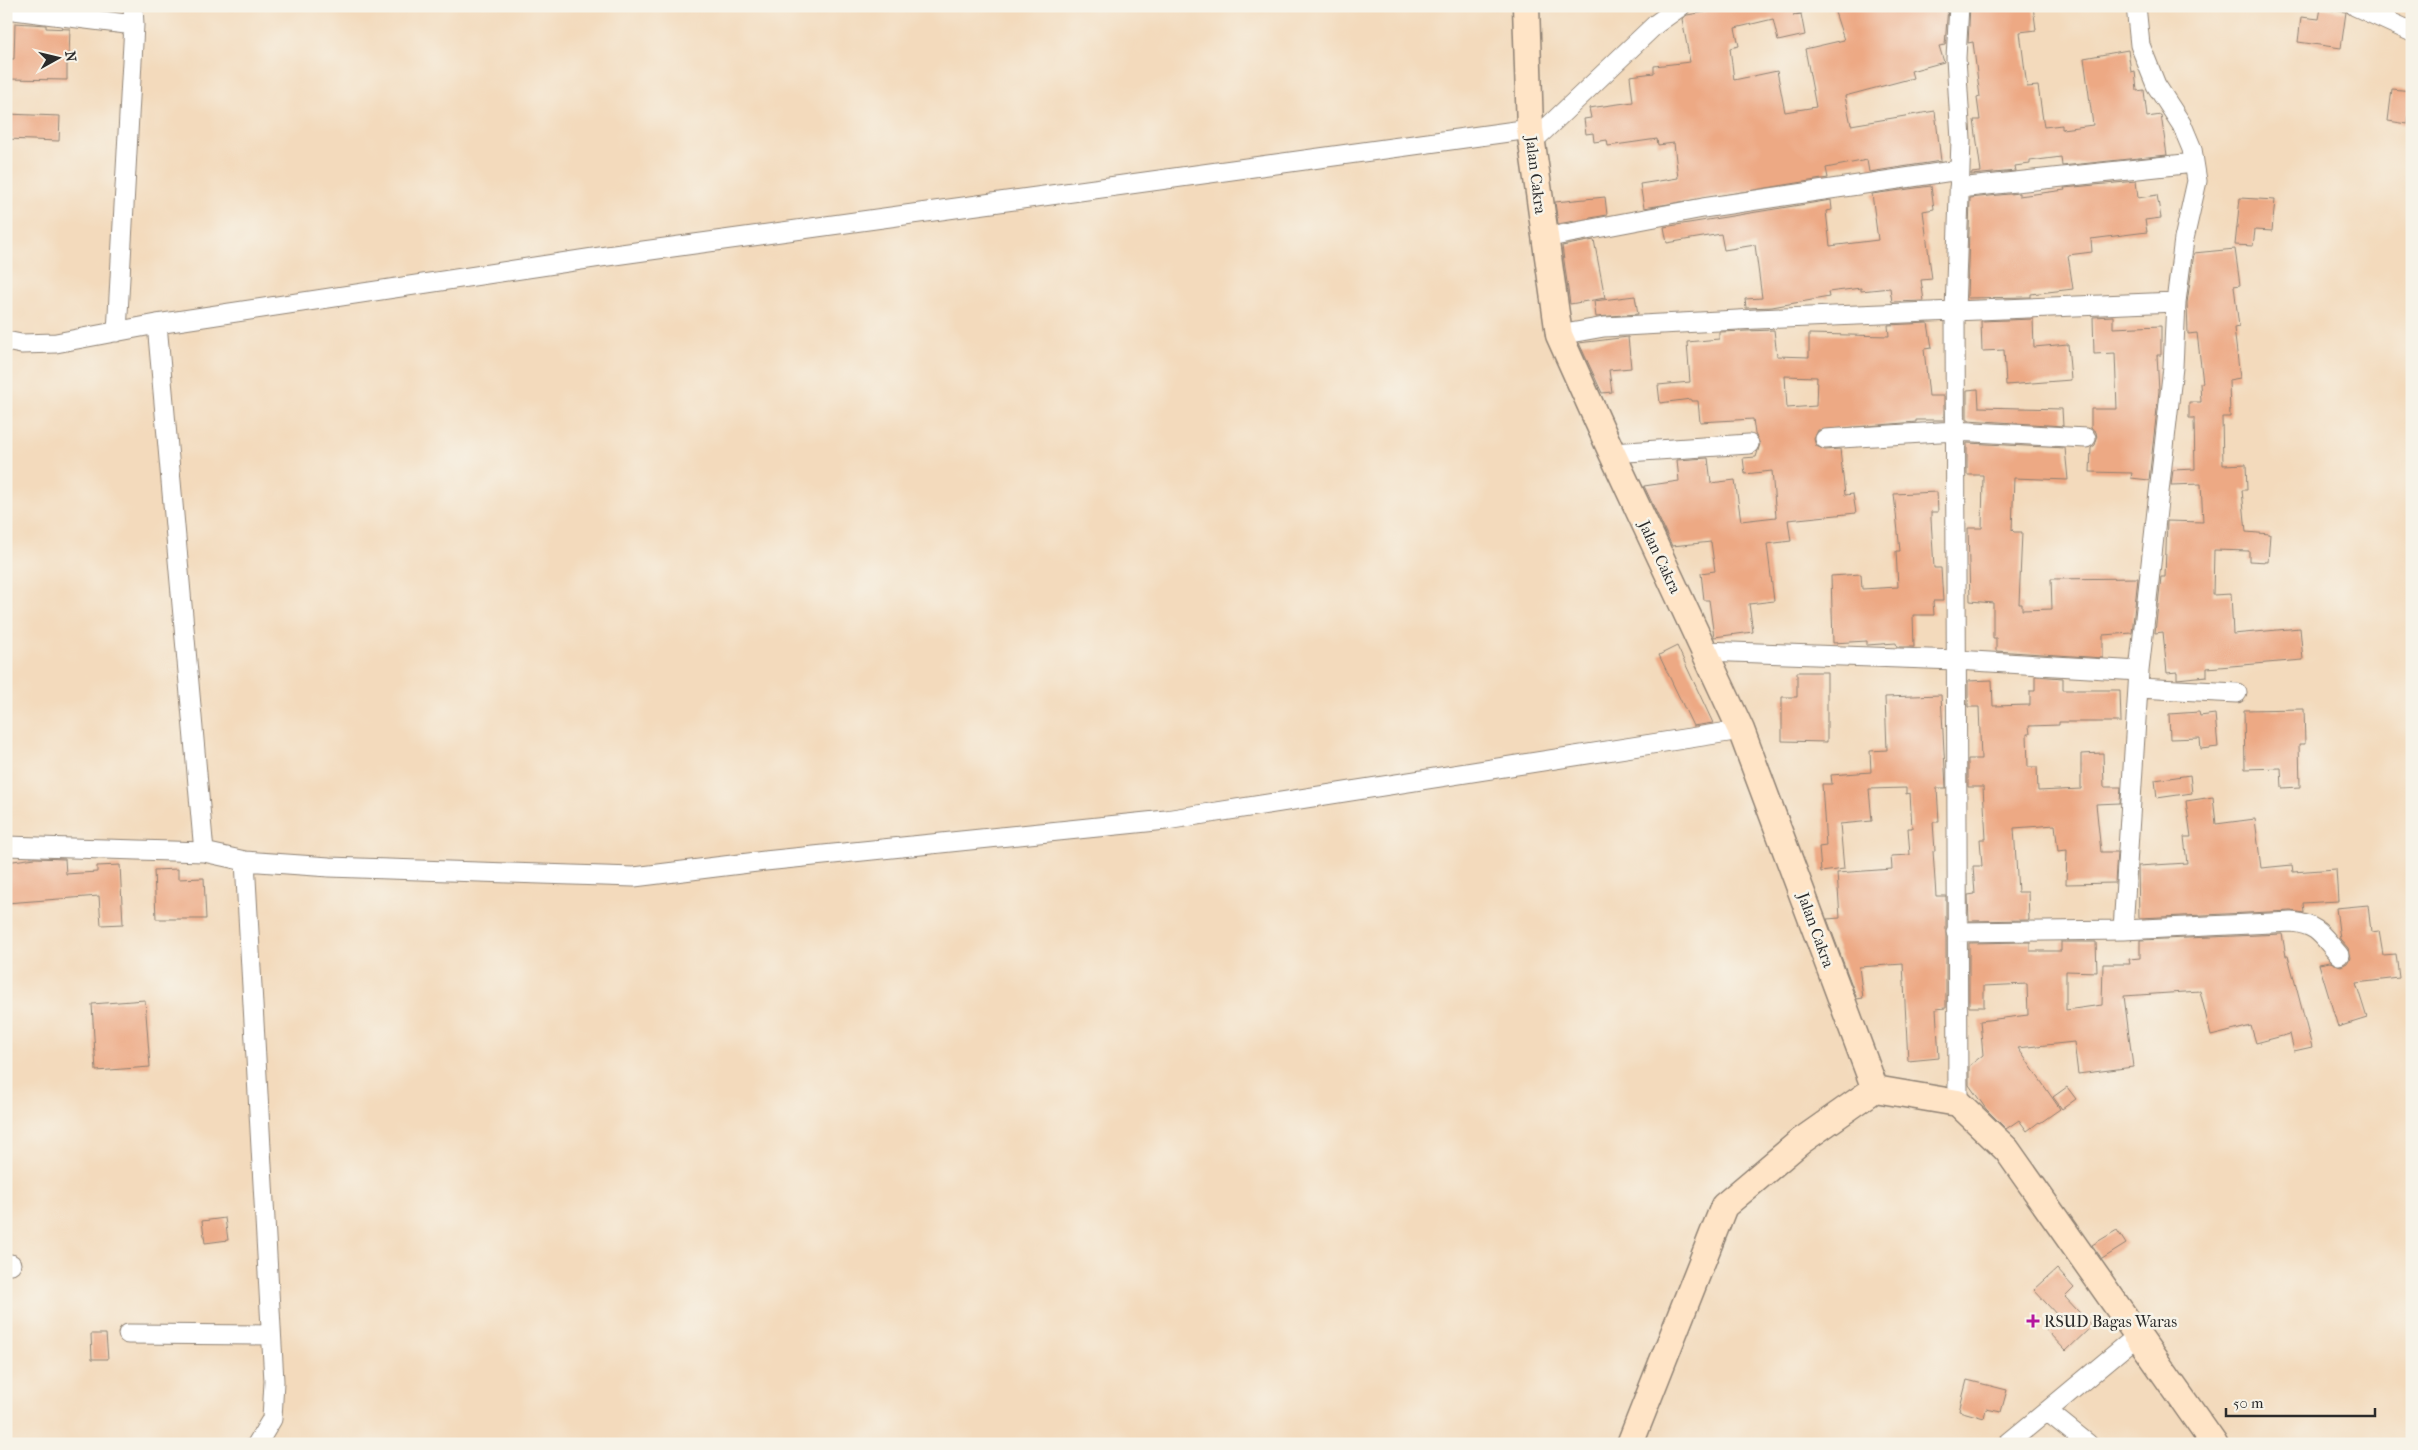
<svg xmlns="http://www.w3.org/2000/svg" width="2418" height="1450" viewBox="0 0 2418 1450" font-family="'IM FELL French Canon',serif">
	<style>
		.building { fill: #eda984; fill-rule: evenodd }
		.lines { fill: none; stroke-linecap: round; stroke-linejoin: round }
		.street-casing { stroke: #8f8274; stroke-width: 21 }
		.secondary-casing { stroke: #8f8274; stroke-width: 29 }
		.street { stroke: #fff; stroke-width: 19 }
		.secondary { stroke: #ffe4c6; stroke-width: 26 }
		.poi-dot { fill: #b5179e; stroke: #f7f3e8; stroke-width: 2 }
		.labels { text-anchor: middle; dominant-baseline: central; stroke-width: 5; stroke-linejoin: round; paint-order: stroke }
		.street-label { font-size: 16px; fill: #2b2b2b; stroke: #f7f3e8 }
		.poi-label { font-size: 16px; fill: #2b2b2b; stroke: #f7f3e8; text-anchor: start }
	</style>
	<rect width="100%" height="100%" fill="#f7f3e8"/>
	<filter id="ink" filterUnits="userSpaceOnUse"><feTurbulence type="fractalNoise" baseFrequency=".02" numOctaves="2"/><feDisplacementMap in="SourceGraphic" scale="10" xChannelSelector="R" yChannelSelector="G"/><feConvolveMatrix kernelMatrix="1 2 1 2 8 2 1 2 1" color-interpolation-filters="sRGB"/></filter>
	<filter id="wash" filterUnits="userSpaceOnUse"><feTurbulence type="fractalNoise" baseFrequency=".0096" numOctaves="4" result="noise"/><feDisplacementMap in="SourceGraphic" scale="20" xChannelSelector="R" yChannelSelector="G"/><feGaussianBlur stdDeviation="1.12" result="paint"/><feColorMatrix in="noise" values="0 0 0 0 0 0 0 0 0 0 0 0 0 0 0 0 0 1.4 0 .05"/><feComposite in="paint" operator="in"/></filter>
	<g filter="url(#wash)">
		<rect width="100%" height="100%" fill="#f3dabc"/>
		<g id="blocks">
			<path class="building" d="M 1704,6 L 1801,6 L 1802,13 L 1793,15 L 1801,14 L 1805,35 L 1778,41 L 1773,19 L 1735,28 L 1739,46 L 1730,48 L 1734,80 L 1777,71 L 1785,112 L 1816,107 L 1805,49 L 1844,40 L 1833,6 L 1948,6 L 1945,45 L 1939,46 L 1944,62 L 1911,71 L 1913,78 L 1845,96 L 1851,125 L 1935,111 L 1941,161 L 1869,172 L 1867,160 L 1826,168 L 1828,178 L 1644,208 L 1640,184 L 1678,178 L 1674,143 L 1658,145 L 1657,139 L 1608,146 L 1607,140 L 1594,142 L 1593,133 L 1586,134 L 1584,119 L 1591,118 L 1589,108 L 1633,102 L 1630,76 L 1654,73 L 1654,66 L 1690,62 L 1682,19 L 1687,15 L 1705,12 Z
				M 1970,6 L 1990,6 L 1990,11 L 2033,6 L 2036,30 L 2020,32 L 2027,87 L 2038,86 L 2044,127 L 2062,125 L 2062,129 L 2093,125 L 2084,58 L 2128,50 L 2131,72 L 2135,71 L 2137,91 L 2144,90 L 2147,117 L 2161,115 L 2167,155 L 2062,166 L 2061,157 L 2030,161 L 2030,164 L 2015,166 L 2016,171 L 1971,175 L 1971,173 L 1981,172 L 1974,120 L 1980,120 L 1977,98 L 1980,97 L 1973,42 L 1968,43 Z
				M 2321,8 L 2346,12 L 2341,48 L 2298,42 L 2301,17 L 2319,19 Z
				M 15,23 L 46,25 L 46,28 L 70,29 L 69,56 L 67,56 L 67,80 L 6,79 L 6,59 L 14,59 Z
				M 2392,89 L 2412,91 L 2408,124 L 2388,121 Z
				M 6,114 L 60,116 L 59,141 L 6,139 Z
				M 2136,181 L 2138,198 L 2157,195 L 2161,218 L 2145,220 L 2147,232 L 2091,239 L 2092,252 L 2068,255 L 2073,289 L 2031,294 L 2031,297 L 1967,298 L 1970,198 L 2019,193 L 2019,196 L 2065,190 L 2064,188 Z
				M 1931,186 L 1934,209 L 1923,211 L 1932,279 L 1921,280 L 1924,301 L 1892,302 L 1890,288 L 1861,291 L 1861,288 L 1828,292 L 1829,297 L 1772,307 L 1746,308 L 1745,299 L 1762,298 L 1755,245 L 1724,250 L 1721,234 L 1667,243 L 1664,227 L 1831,200 L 1832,210 L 1826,211 L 1830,246 L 1878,240 L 1872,194 Z
				M 1605,197 L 1607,215 L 1558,224 L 1555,202 Z
				M 2240,198 L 2275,200 L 2272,231 L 2255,230 L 2253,246 L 2235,245 Z
				M 1594,240 L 1605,298 L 1570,304 L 1562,246 Z
				M 2235,249 L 2240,285 L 2234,286 L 2239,327 L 2234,328 L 2240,378 L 2229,380 L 2230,417 L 2222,417 L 2223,465 L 2246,464 L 2247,490 L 2242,490 L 2246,532 L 2270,534 L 2268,562 L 2249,561 L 2249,551 L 2214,550 L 2213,595 L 2231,594 L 2233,634 L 2300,628 L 2303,660 L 2207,668 L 2207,676 L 2177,679 L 2177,672 L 2167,673 L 2163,632 L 2155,633 L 2161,577 L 2165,577 L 2167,521 L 2203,522 L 2201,484 L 2171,485 L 2173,470 L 2195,469 L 2194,418 L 2189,418 L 2189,402 L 2201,402 L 2200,383 L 2203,383 L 2197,333 L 2188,334 L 2187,303 L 2194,253 Z
				M 1635,296 L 1638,314 L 1596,317 L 1594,301 Z
				M 2113,316 L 2113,328 L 2161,326 L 2161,355 L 2157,355 L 2159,391 L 2149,480 L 2131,478 L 2132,473 L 2090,472 L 2091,448 L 2095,445 L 2097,438 L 2096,432 L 2091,428 L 2091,409 L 2117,409 L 2115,353 L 2094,354 L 2093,317 Z
				M 2033,319 L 2034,347 L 2068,344 L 2071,380 L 2006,385 L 2004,350 L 1982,351 L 1981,321 Z
				M 1928,323 L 1932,348 L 1924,349 L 1929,396 L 1944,396 L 1944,420 L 1916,420 L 1916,422 L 1818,430 L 1814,439 L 1816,446 L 1825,450 L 1840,449 L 1845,495 L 1853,494 L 1856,513 L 1788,520 L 1791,541 L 1767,544 L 1774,601 L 1749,604 L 1753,632 L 1714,637 L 1709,600 L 1704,600 L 1701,573 L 1715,571 L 1711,542 L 1672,546 L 1644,486 L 1679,481 L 1677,460 L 1708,458 L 1711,483 L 1735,480 L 1741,521 L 1776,517 L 1772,471 L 1745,474 L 1743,458 L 1756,457 L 1760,444 L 1755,434 L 1753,419 L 1700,422 L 1698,401 L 1691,401 L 1691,399 L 1660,403 L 1658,385 L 1690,382 L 1687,342 L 1719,339 L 1719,332 L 1774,330 L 1777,356 L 1809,357 L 1809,334 L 1889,336 L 1888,325 ZM 1785,376 L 1817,377 L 1816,406 L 1787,408 Z
				M 1628,337 L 1631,368 L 1609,370 L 1612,392 L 1602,393 L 1579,343 Z
				M 1978,389 L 1979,407 L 2062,409 L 2063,426 L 1967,420 L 1967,390 Z
				M 1967,443 L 2065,448 L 2068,480 L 2014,478 L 2012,530 L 2014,532 L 2022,532 L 2019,604 L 2022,604 L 2022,610 L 2052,609 L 2051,579 L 2138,578 L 2132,633 L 2103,635 L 2103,658 L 1996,651 L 1996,638 L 1993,638 L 1993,603 L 1970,601 L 1968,528 L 1982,528 L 1983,475 L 1967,475 Z
				M 1937,492 L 1938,512 L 1931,512 L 1931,519 L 1934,568 L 1941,568 L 1943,601 L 1933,601 L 1934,615 L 1913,615 L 1914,647 L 1897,647 L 1896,643 L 1867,645 L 1867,641 L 1833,643 L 1831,576 L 1861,574 L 1862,589 L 1898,587 L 1896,551 L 1900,551 L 1894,494 Z
				M 1677,646 L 1713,723 L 1693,726 L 1659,655 Z
				M 1797,672 L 1827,672 L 1827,742 L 1782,741 L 1782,697 L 1797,697 Z
				M 2035,676 L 2063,678 L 2063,690 L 2120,690 L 2121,722 L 2059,722 L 2059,725 L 2029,726 L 2030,734 L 2027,734 L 2028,767 L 2037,767 L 2038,791 L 2081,789 L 2081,754 L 2103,753 L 2104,787 L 2121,787 L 2120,803 L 2096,804 L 2101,852 L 2117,852 L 2115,883 L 2066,884 L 2067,850 L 2058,851 L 2055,825 L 2014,828 L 2018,892 L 2028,892 L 2029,920 L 1969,921 L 1968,895 L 1975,894 L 1973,866 L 1982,866 L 1980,839 L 1986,839 L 1983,787 L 1968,787 L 1968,759 L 1981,759 L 1979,707 L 1968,707 L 1968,681 L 1992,680 L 1993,706 L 2030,705 L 2030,691 L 2035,691 Z
				M 1941,695 L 1946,788 L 1937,788 L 1939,822 L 1933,822 L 1935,851 L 1933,851 L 1936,896 L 1946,896 L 1946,1008 L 1936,1009 L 1939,1058 L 1908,1061 L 1903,964 L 1859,967 L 1863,998 L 1857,999 L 1827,919 L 1840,918 L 1837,873 L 1892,869 L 1891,856 L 1910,855 L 1908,828 L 1912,828 L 1910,793 L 1906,794 L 1906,788 L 1869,789 L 1872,821 L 1840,824 L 1844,869 L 1821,872 L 1819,847 L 1826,846 L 1822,784 L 1832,784 L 1831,775 L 1871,772 L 1870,751 L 1887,750 L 1885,697 Z
				M 2304,709 L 2305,744 L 2299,744 L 2300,787 L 2282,788 L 2281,768 L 2245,769 L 2244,710 Z
				M 2199,712 L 2200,716 L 2215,714 L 2218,747 L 2201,749 L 2200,738 L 2170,739 L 2169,714 Z
				M 2190,775 L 2192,793 L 2157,798 L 2155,780 Z
				M 2213,797 L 2216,824 L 2255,819 L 2261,868 L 2292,865 L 2293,872 L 2336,869 L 2338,901 L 2303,903 L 2304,913 L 2291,911 L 2139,918 L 2138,866 L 2187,863 L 2184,837 L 2191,837 L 2186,801 Z
				M 35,858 L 65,859 L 66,874 L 97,872 L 97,866 L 120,865 L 123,924 L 101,925 L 99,896 L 6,903 L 6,862 Z
				M 178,869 L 178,879 L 204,878 L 206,919 L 156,919 L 154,870 Z
				M 2368,905 L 2371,932 L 2379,931 L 2383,955 L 2396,954 L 2399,978 L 2356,983 L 2367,1018 L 2338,1027 L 2319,964 L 2330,962 L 2341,966 L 2347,963 L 2350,958 L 2348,948 L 2340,939 L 2336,908 Z
				M 2282,934 L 2286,956 L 2288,956 L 2312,1047 L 2294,1051 L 2290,1034 L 2256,1043 L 2251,1026 L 2211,1036 L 2200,991 L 2124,996 L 2133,1067 L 2078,1074 L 2074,1042 L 2018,1048 L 2060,1109 L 2040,1123 L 2039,1122 L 2027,1131 L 2019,1120 L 2006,1129 L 1986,1109 L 1969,1085 L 1969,1066 L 1983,1055 L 1980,1021 L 2028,1015 L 2027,984 L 1984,986 L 1984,1007 L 1969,1007 L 1969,943 L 2030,942 L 2030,951 L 2061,951 L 2061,942 L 2096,942 L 2097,972 L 2066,971 L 2066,1010 L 2102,1005 L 2103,964 L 2130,964 L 2129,959 L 2140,958 L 2140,940 Z
				M 145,1000 L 150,1067 L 96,1071 L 92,1004 Z
				M 2067,1087 L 2076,1099 L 2062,1109 L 2053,1097 Z
				M 225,1218 L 228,1240 L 205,1243 L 202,1221 Z
				M 2117,1230 L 2126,1244 L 2102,1259 L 2092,1245 Z
				M 2057,1269 L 2074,1288 L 2065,1297 L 2092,1326 L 2066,1351 L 2046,1330 L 2059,1317 L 2034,1290 Z
				M 91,1334 L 106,1334 L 108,1359 L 92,1359 Z
				M 1967,1380 L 2007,1390 L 2001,1412 L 1986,1409 L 1984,1418 L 1959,1411 Z"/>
		</g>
	</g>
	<g filter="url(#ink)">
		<use href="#blocks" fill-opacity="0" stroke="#8f8274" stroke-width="1"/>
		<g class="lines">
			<g class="street-casing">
				<path id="street" d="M 2355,6 L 2412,32
					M 6,9 L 134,25
					M 1532,142 L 1656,24 L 1681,6
					M 1959,188 L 2194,163
					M 1544,238 L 1703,208 L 1959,170
					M 157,324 L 204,852
					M 117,332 L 134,25 L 133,6
					M 1559,335 L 1604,327 L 1757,319 L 2176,302
					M 6,341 L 21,344 L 56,343 L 157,324 L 607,256 L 1530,129
					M 1825,439 L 1955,431 L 2086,438
					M 1612,453 L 1749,444
					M 1705,651 L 1956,660 L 2139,671
					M 2138,688 L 2237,693
					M 6,846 L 204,852 L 245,861 L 329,867 L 634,877 L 765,861 L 1166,820 L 1741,730
					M 245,861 L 274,1381 L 272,1419 L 257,1444
					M 2123,930 L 2139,671 L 2173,367 L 2176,302 L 2184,239 L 2197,181 L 2192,149 L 2182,125 L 2156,85 L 2140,45 L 2136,6
					M 1956,932 L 2123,930 L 2292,922 C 2319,925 2322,936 2339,955
					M 1958,1103 L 1955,311 L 1961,140 L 1956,58 L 1959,6
					M 6,1264 L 11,1264
					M 128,1334 L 271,1335
					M 2047,1411 L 2137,1336
					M 2007,1444 L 2047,1411 L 2088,1444"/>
			</g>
			<g class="secondary-casing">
				<path id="secondary" d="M 1526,6 L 1530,129 L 1559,335 L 1612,453 L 1741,730 L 1875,1089
					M 1630,1444 L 1724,1206 L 1801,1141 L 1875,1089 L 1958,1103 L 2007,1150 L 2214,1444"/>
			</g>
			<use href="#street" class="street"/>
			<use href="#secondary" class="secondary"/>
		</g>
	</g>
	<path class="poi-dot" d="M2030.5 1313.5h5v5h5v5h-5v5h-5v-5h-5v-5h5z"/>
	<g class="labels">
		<g class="street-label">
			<text transform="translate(1536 175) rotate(83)">Jalan Cakra</text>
			<text transform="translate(1660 557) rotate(65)">Jalan Cakra</text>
			<text transform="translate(1816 930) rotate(70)">Jalan Cakra</text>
		</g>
		<g class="poi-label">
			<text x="2044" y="1321">RSUD Bagas Waras</text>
		</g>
	</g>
	<rect width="2418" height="1450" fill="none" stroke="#f7f3e8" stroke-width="25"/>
	<g transform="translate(58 58) rotate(82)" stroke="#f7f3e8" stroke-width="4" paint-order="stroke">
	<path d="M0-4L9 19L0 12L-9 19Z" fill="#2b2b2b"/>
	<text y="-8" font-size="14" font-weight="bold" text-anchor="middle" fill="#2b2b2b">N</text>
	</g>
	<path d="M2226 1408v8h149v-8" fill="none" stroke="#2b2b2b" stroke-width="2.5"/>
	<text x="2233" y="1408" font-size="15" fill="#2b2b2b" stroke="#f7f3e8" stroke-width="4" paint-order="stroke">50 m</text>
</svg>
